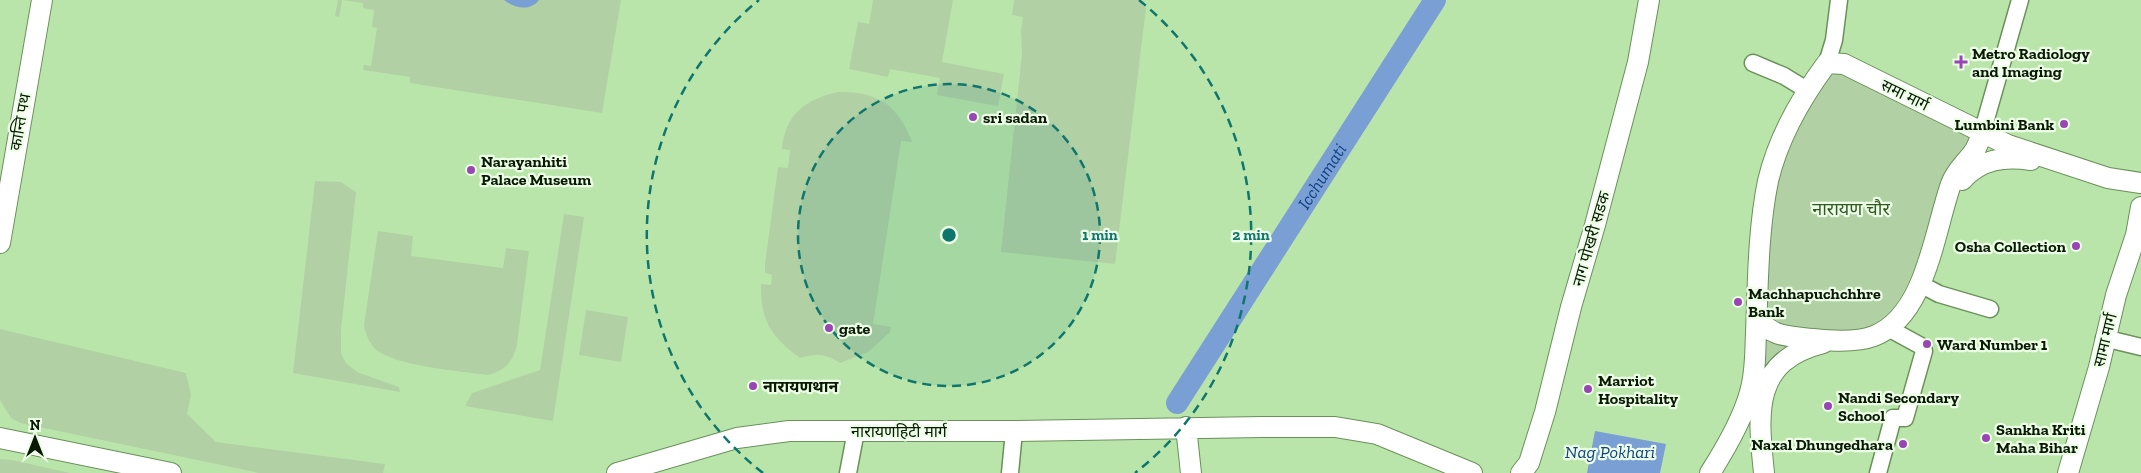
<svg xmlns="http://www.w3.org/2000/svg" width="2141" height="473" viewBox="0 0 2141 473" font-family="'Zilla Slab','Noto Sans Devanagari',serif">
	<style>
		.green { fill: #b1d1a5 }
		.water { fill: #799fd5 }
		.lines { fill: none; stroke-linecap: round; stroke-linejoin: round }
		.river { stroke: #799fd5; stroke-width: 22 }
		.minor-casing { stroke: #699159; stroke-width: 19 }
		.major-casing { stroke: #699159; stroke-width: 22 }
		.minor { stroke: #fff; stroke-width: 16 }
		.major { stroke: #fff; stroke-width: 20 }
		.ring { fill: none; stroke: #0f766e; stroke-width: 2.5; stroke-dasharray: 9 6 }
		.poi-dot { fill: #9946b4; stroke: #ecfee6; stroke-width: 2 }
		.labels { text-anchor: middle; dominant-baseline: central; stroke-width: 4.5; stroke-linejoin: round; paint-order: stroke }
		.poi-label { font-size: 16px; font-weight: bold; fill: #091904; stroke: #ecfee6; text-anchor: start }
		.street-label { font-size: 16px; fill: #091904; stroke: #ecfee6 }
		.water-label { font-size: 18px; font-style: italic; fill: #114283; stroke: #ecfee6 }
		.neighbourhood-label { font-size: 18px; fill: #325722; stroke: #ecfee6 }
		.centre { fill: #0f766e; stroke: #ecfee6; stroke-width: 2.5 }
		.ring-label { font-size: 15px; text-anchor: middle; font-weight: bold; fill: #0f766e; stroke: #ecfee6; stroke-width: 4.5; stroke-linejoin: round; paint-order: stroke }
	</style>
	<rect width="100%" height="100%" fill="#bae5aa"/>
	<path class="green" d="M 338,0 L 621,0 L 602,113 L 410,83 L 410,77 L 363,70 L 364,65 L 371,66 L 377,28 L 372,27 L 374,10 L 363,8 L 363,3 L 342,0 L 339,17 L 335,16 Z
		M 873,0 L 953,0 L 942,62 L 1004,74 L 998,106 L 937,95 L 940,78 L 890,69 L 888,77 L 849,69 L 858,22 L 869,24 Z
		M 1014,0 L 1138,0 L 1146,8 L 1115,264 L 1001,252 L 1022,54 L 1021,31 L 1023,17 L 1012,15 Z
		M 1840,72 L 1973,134 C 1958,167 1944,199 1929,231 C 1915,261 1906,307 1874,324 C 1853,335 1801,330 1776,330 L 1764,310 L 1769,212 L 1791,138 L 1828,76 Z
		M 838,92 C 878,91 898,105 912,142 L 901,141 L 873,324 L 891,327 L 890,332 L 868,352 L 840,363 C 826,354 816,353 800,358 C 771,337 760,320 761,284 L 771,285 L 772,275 L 765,273 L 765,264 L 778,167 L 788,168 L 790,150 L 782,149 C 785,114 806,99 838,92 Z
		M 315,181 L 341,182 L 356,192 L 341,330 L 341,353 L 346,363 L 357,372 L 399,387 L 400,392 L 293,373 Z
		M 564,214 L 584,217 L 553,421 L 465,406 L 472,393 L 540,370 Z
		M 378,231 L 413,236 L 411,256 L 503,268 L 506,248 L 529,251 L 517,345 C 513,362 504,372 487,375 C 460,371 394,366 375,349 C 369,342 365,333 364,325 Z
		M 586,310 L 628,317 L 621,362 L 579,355 Z
		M 0,329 L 186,373 L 191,395 L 187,414 L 216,442 L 385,464 L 383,473 L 259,473 L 20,423 L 11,418 L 0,400 Z
		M 1763,334 L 1810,341 L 1760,377 Z
		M 0,459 L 12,460 L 70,473 L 0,473 Z"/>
	<path class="water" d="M 504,0 L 539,0 C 530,12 514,8 504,0 Z
		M 1595,431 L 1666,444 L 1660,473 L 1587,473 Z"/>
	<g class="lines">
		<path class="river" id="s1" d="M 1177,403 L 1435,0"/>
		<g class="minor-casing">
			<path id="minor" d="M 1753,63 L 1784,76 L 1807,90
				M 1827,63 L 1834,40 L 1839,0
				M 1982,133 L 2020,0
				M 1920,284 L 1939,294 L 1990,309
				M 2104,338 L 2141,347
				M 848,473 L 856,431
				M 1010,473 L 1014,431
				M 1878,473 L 1893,418 L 1905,418 L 1924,351 L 1921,346 L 1888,328"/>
		</g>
		<g class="major-casing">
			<path id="major" d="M 1962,180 C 1981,159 2004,156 2031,160
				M 0,243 L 42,0
				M 1757,315 C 1769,338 1789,336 1813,339 C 1831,341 1856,343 1874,336 C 1926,315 1934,232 1951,184 C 1956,170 1967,162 1975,150 C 1978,145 1980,138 1982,133
				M 1186,427 L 1191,473
				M 0,438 L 171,473
				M 617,473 L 737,438 L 789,431 L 1014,431 L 1263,427 L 1335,427 L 1377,434 L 1472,473
				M 1521,473 L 1529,463 L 1545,412 L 1571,307 L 1595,225 L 1638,62 L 1649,0
				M 1710,473 C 1724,451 1743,418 1750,392 C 1756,372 1755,352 1756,332 C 1758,282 1758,230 1768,181 C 1778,138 1801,98 1827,63 L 1844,64 L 2008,145 L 2108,178 L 2141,183
				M 1764,473 C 1758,414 1751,361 1823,343
				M 2068,473 L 2099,367 L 2116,295 L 2136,235 L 2141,207"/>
		</g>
		<use href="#minor" class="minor"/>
		<use href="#major" class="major"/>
	</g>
	<circle cx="949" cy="235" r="151" fill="#0f766e" fill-opacity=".12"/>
	<g class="ring">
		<circle cx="949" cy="235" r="151"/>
		<path d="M763 473A302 302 0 0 1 759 0M1139 0A302 302 0 0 1 1135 473"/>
	</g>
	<g class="poi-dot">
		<path d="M1958.5 54.5h5v5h5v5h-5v5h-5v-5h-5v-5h5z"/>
		<circle cx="973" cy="117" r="5"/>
		<circle cx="2064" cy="124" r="5"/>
		<circle cx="471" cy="170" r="5"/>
		<circle cx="2076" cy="246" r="5"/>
		<circle cx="1738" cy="302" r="5"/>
		<circle cx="829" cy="328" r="5"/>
		<circle cx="1927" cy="344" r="5"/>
		<circle cx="753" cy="386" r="5"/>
		<circle cx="1588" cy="389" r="5"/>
		<circle cx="1828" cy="406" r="5"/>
		<circle cx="1986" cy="438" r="5"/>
		<circle cx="1903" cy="444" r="5"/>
	</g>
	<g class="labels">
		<g class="poi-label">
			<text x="1972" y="53">Metro Radiology<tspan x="1972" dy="18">and Imaging</tspan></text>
			<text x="983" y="117">sri sadan</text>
			<text x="2054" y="124" text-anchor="end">Lumbini Bank</text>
			<text x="481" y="161">Narayanhiti<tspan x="481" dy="18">Palace Museum</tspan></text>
			<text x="2066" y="246" text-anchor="end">Osha Collection</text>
			<text x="1748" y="293">Machhapuchchhre<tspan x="1748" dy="18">Bank</tspan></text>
			<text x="839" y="328">gate</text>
			<text x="1937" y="344">Ward Number 1</text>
			<text x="1598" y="380">Marriot<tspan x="1598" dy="18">Hospitality</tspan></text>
			<text x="763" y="386">नारायणथान</text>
			<text x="1838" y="397">Nandi Secondary<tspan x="1838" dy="18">School</tspan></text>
			<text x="1996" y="429">Sankha Kriti<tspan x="1996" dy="18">Maha Bihar</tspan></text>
			<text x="1893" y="444" text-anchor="end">Naxal Dhungedhara</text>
		</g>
		<g class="street-label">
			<text transform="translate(1905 95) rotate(26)">समा मार्ग</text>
			<text transform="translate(20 122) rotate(-80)">कान्ति पथ</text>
			<text transform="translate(1591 239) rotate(-74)">नाग पोखरी सडक</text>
			<text transform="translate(2105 340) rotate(-76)">सामा मार्ग</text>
			<text x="899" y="431">नारायणहिटी मार्ग</text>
		</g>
		<g class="water-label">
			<text stroke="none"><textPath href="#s1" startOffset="269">Icchumati</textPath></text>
			<text x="1610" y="452">Nag Pokhari</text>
		</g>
		<g class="neighbourhood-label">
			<text x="1851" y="209">नारायण चौर</text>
		</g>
	</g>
	<circle cx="949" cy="235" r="8" class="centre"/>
	<g class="ring-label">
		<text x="1100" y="240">1 min</text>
		<text x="1251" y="240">2 min</text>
	</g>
	<g transform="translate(35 438)" stroke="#ecfee6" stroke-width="4" paint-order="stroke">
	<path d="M0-4L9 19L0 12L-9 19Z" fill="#091904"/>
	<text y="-8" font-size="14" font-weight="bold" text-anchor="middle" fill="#091904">N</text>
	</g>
</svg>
